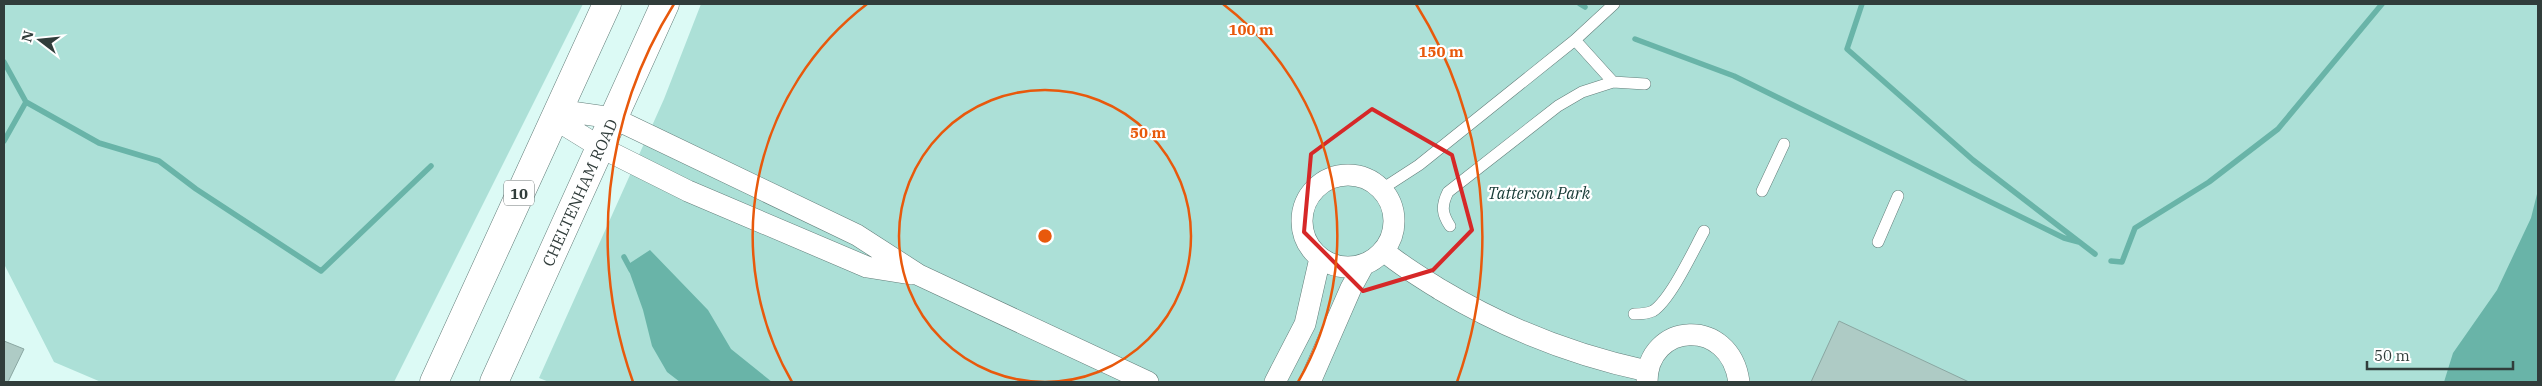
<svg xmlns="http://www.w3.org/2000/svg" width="2542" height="386" viewBox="0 0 2542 386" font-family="'IBM Plex Serif',serif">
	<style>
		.green { fill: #ace0d7 }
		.water { fill: #69b4a8 }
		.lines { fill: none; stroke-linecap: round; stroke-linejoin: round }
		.stream { stroke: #69b4a8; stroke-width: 5.5 }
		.building { fill: #aecbc5; stroke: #8aa7a2 }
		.lane-casing { stroke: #637e7a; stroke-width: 12 }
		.street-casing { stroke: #637e7a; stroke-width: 22 }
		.primary-casing { stroke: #637e7a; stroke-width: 29 }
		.lane { stroke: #fff; stroke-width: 11 }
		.street { stroke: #fff; stroke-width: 21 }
		.primary { stroke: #fff; stroke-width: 28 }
		.marked { fill: none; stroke: #d62828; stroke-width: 4; stroke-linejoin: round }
		.ring { fill: none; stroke: #e8590c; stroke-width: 2.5 }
		.labels { text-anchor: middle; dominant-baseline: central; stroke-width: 4.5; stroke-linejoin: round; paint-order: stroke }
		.shield { fill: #fff; stroke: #6f7776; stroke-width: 1 }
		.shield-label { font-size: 15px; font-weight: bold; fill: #313d3b }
		.street-label { font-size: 16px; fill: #313d3b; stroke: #fff }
		.park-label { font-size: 16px; font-style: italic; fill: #143833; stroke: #fff }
		.centre { fill: #e8590c; stroke: #fff; stroke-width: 2.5 }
		.ring-label { font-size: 15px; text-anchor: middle; font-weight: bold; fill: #e8590c; stroke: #fff; stroke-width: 4.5; stroke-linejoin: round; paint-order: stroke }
	</style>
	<rect width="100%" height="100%" fill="#dcfaf5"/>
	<path class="green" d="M 4,4 L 583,4 L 394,382 L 101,382 L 54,362 L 4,264 Z
		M 701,4 L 2538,4 L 2538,382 L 549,382 L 539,378 L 664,99 Z"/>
	<path class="water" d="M 2538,190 L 2538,382 L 2444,382 L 2453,353 L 2497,290 L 2531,218 Z
		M 650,250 L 708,310 L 731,349 L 772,382 L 680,382 L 667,372 L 652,346 L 643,310 L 627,265 Z"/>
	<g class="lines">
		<path class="stream" d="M 1580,4 L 1585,7
			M 1862,4 L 1847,49 L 1973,160 L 2095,254
			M 1635,39 L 1734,76 L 2064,238 L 2079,242
			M 4,62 L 26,102 L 99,143 L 159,161 L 196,189 L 321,271 L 431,166
			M 4,141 L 26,102
			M 624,257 L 631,270
			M 2111,261 L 2122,262 L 2135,228 L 2209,182 L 2278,129 L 2382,4"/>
	</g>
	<path class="building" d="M 1839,321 L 1969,382 L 1811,382 Z
		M 4,341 L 24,349 L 8,382 L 4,382 Z"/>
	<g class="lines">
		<g class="lane-casing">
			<path id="lane" d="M 1575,40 L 1614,4
				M 1382,189 L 1419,165 L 1575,40 L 1613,82 L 1645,84
				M 1762,191 L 1784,144
				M 1450,226 C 1442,214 1441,206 1448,192 L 1558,106 L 1582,92 L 1613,82
				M 1878,242 L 1898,196
				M 1634,314 C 1641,314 1647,314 1653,311 C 1671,299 1693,251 1704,231"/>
		</g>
		<g class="street-casing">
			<path id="street" d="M 557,110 L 613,118 L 857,235 L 919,275 L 1148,382
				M 553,118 L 600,147 L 688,191 L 867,267 L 911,274
				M1302 221a46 46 0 1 1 92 0a46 46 0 1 1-92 0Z
				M 1384,251 C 1401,266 1422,278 1441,290 C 1506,329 1572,355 1647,371
				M 1275,382 L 1305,324 L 1320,258
				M 1310,382 L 1351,288 L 1363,266
				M 1647,382 C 1647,322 1730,316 1739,382"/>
		</g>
		<g class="primary-casing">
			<g id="primary">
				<path d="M 434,382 L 607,4"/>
				<path id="s1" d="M 494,382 L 665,4"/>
			</g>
		</g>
		<use href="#lane" class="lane"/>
		<use href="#street" class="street"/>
		<use href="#primary" class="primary"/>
	</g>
	<path class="marked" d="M 1372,109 L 1452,155 L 1472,230 L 1433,270 L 1363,291 L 1304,232 L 1311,154 Z"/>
	<g class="ring">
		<circle cx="1045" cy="236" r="146"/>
		<path d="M792 382A292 292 0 0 1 867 4M1223 4A292 292 0 0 1 1298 382"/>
		<path d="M633 382A437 437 0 0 1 674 4M1416 4A437 437 0 0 1 1457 382"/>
	</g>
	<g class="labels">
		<rect class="shield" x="504" y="180.5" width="30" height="25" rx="4"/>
		<g class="shield-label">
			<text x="519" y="193">10</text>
		</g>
		<g class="street-label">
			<text stroke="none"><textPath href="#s1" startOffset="208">CHELTENHAM ROAD</textPath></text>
		</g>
		<g class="park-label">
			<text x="1539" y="193">Tatterson Park</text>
		</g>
	</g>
	<circle cx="1045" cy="236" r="8" class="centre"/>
	<g class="ring-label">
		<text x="1251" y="35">100 m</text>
		<text x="1441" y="57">150 m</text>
		<text x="1148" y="138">50 m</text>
	</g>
	<rect width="2542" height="386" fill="none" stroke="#313d3b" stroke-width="10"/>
	<g transform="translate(40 40) rotate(286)" stroke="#ffffff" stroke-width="4" paint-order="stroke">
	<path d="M0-4L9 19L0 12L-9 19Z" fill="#313d3b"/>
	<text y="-8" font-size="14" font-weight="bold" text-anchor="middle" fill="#313d3b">N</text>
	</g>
	<path d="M2367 361v8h146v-8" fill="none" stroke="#313d3b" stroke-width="2.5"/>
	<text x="2374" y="361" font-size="15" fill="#313d3b" stroke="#ffffff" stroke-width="4" paint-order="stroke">50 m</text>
</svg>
